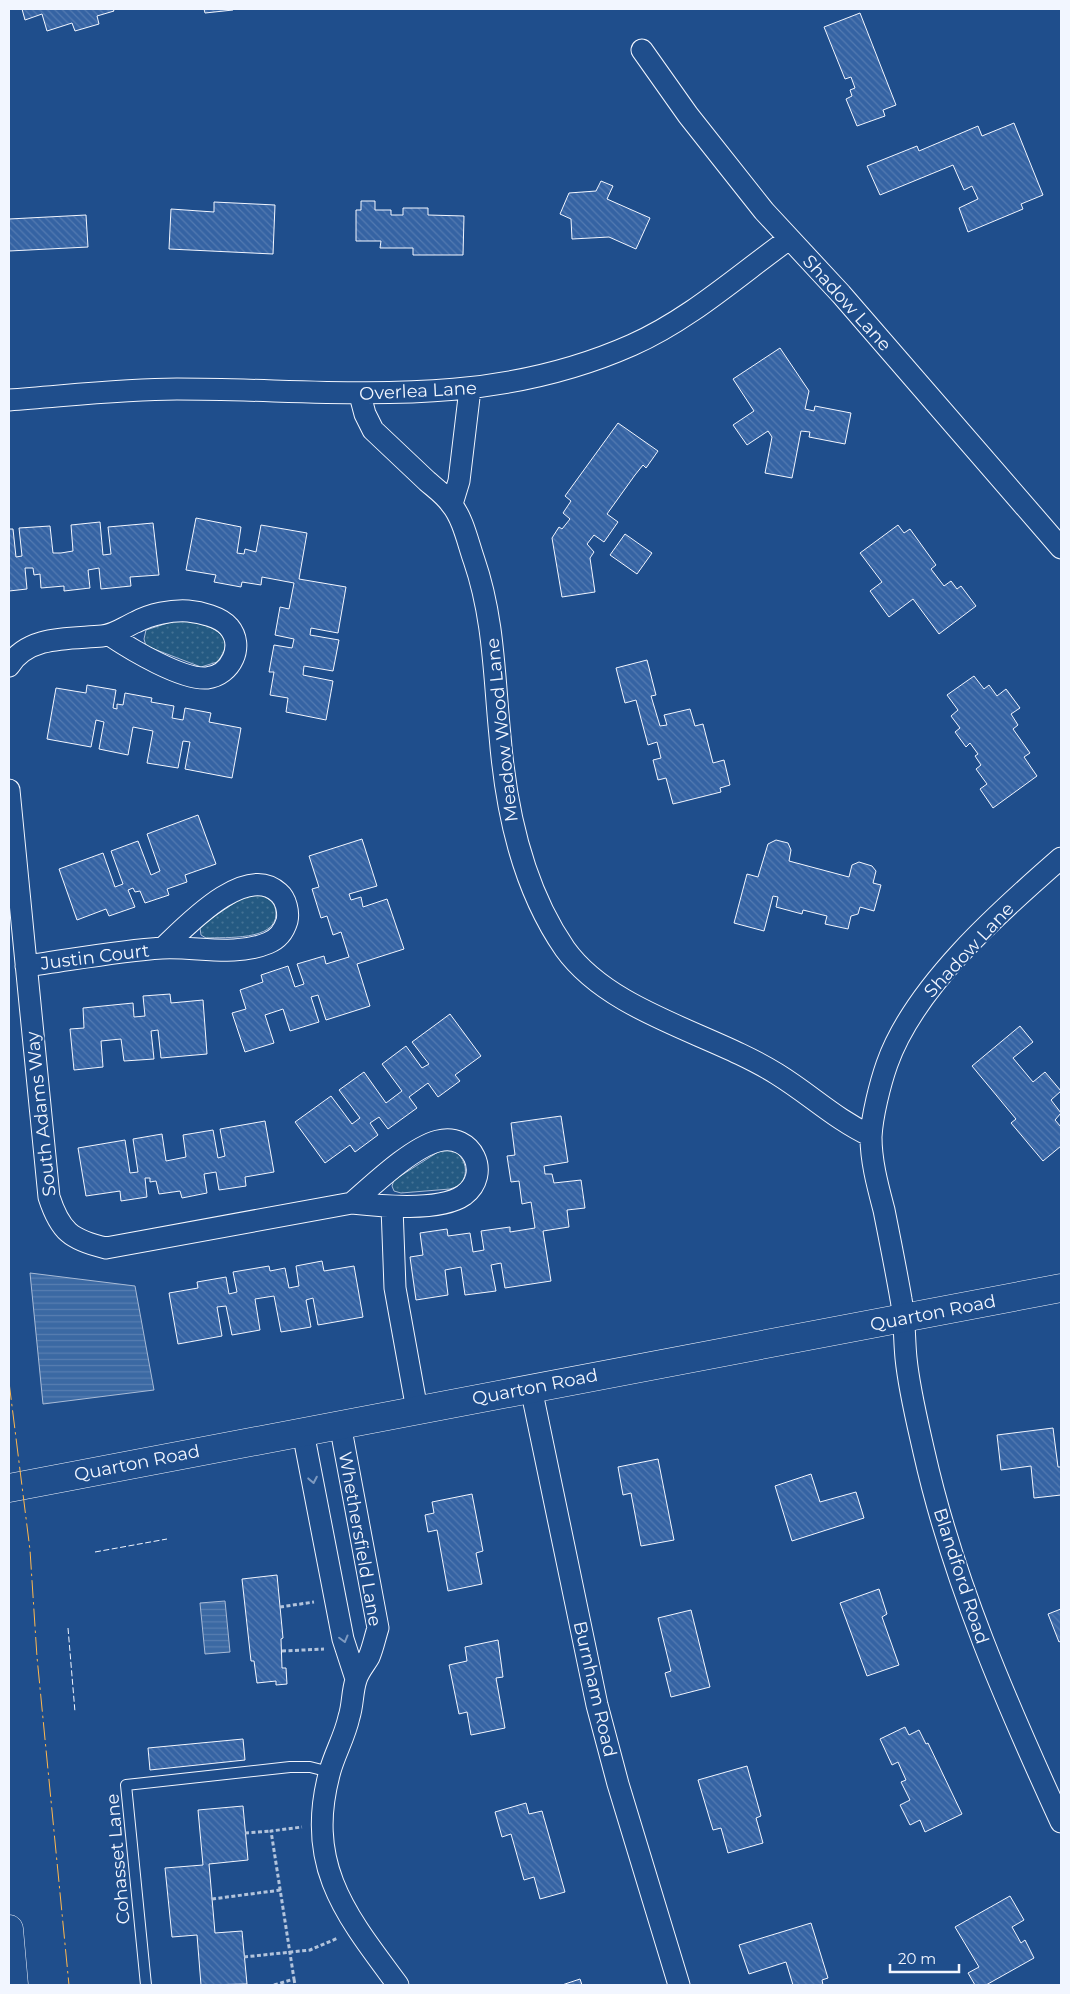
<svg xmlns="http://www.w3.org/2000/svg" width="1070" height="1994" viewBox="0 0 1070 1994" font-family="Montserrat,sans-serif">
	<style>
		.grass { fill: url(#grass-dots); stroke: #a8bbd7 }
		.water { fill: url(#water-rules); stroke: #a8bbd7 }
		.building { fill: url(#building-back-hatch); stroke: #f2f6ff }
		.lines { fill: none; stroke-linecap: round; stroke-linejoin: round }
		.lane-casing { stroke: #f2f6ff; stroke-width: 12 }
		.street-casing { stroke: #f2f6ff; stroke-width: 23 }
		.secondary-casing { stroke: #f2f6ff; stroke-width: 29 }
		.highway-casing { stroke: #f2f6ff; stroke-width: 29 }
		.path { stroke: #b3c4dc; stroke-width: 3; stroke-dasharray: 4 2.5; stroke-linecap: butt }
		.lane { stroke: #1f4e8c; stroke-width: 10 }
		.street { stroke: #1f4e8c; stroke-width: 21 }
		.secondary { stroke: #1f4e8c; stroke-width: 28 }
		.highway { stroke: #1f4e8c; stroke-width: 28 }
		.fence { stroke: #f2f6ff; stroke-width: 1; stroke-dasharray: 6 2.5; stroke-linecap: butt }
		.power { stroke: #ffb74d; stroke-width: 1; stroke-dasharray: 18 4 2.5 4; stroke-linecap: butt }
		.oneway { stroke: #7e9ac0 }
		.labels { text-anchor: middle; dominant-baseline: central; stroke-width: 4; stroke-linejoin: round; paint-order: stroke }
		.street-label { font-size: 18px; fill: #f2f6ff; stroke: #1f4e8c }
	</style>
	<defs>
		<pattern id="grass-dots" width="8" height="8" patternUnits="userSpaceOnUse" patternTransform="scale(1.25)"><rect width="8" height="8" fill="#245a82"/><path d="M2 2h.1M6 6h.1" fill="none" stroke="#447295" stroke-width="1.8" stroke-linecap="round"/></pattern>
		<pattern id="water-rules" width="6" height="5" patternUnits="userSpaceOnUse" patternTransform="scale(1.25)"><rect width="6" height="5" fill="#3b69a3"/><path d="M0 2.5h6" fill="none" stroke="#587fb1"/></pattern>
		<pattern id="building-back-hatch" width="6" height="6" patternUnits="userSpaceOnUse" patternTransform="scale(1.25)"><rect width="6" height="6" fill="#3563a3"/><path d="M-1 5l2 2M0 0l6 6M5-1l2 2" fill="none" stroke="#537ab1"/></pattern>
	</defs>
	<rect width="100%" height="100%" fill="#1f4e8c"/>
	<path class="grass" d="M 177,620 C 200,622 243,631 217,662 L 201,667 L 146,646 L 144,639 L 146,630 Z
		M 260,894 C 269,899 276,902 276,914 C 276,941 226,937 206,938 L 201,935 L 200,928 L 203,924 L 246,895 Z
		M 441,1150 L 453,1150 C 466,1158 470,1174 459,1186 L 450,1189 L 401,1193 L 394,1191 L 392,1186 L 394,1180 Z"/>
	<path class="water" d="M 30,1273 L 135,1286 L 154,1390 L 43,1404 Z
		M 225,1601 L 230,1652 L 205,1654 L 200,1603 Z"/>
	<path class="building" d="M 22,9 L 113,9 L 114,11 L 97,16 L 99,24 L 75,31 L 72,23 L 47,31 L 42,14 L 25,20 Z
		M 204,9 L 233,9 L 233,10 L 205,13 Z
		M 860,13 L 896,105 L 883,110 L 885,116 L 857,126 L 846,99 L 852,96 L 850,90 L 855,88 L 851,77 L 845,79 L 824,27 Z
		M 1014,123 L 1043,195 L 1021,204 L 1023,209 L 968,232 L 959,208 L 978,199 L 972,186 L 964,190 L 953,165 L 880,195 L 867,166 L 917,146 L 919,151 L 978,126 L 982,136 Z
		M 601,181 L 613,186 L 607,199 L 650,218 L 636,249 L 609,237 L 572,239 L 571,219 L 560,214 L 569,193 L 596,191 Z
		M 361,201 L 375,201 L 375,210 L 391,210 L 391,215 L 403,215 L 403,208 L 428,208 L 428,215 L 464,216 L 463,255 L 413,255 L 413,248 L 380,248 L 381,241 L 356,241 L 356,210 L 361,210 Z
		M 214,202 L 275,205 L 273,254 L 169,249 L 171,209 L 214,212 Z
		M 86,215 L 88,247 L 9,251 L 9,219 Z
		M 780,348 L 809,391 L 805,409 L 814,411 L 815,406 L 851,413 L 845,444 L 809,437 L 810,432 L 801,431 L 792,478 L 765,473 L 772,437 L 768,431 L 747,445 L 733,425 L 754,411 L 733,379 Z
		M 618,423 L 658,451 L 646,468 L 643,465 L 635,475 L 607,514 L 618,522 L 604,542 L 594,535 L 587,544 L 594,552 L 590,558 L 595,592 L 562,597 L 552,538 L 559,527 L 562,529 L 570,519 L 563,513 L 571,501 L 565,496 Z
		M 196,518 L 241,527 L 237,553 L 244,554 L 245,549 L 256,552 L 261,525 L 307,533 L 299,579 L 346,587 L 338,633 L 311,628 L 310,635 L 339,640 L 333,671 L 304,666 L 303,675 L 333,681 L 326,720 L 286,712 L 288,698 L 270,695 L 274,672 L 269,672 L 274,645 L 292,648 L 294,639 L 275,635 L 280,607 L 289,609 L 294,583 L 262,577 L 261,585 L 242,582 L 241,587 L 214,582 L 216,575 L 186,570 Z
		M 100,522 L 103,555 L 111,554 L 108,527 L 153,523 L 159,575 L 130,577 L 131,586 L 101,589 L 99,568 L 88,570 L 90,588 L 64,591 L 64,586 L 41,588 L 40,574 L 34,575 L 33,568 L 25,568 L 27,589 L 9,591 L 9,529 L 13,529 L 16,557 L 22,556 L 19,528 L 50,526 L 53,553 L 61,553 L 73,551 L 71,525 Z
		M 898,525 L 904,533 L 910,529 L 936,565 L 931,569 L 944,586 L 951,581 L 957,589 L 961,586 L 976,606 L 939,634 L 913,599 L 889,617 L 870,591 L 882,582 L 860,553 Z
		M 625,534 L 652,553 L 637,574 L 610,555 Z
		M 647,660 L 656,695 L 651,696 L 660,726 L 667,725 L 664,715 L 690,709 L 695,726 L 703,724 L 713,763 L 724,760 L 730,785 L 720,788 L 721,792 L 673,804 L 666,778 L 658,780 L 653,760 L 661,758 L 657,742 L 648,745 L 636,700 L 625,703 L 616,668 Z
		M 974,676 L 984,689 L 989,685 L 997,696 L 1006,689 L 1020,708 L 1011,714 L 1018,725 L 1013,729 L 1030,753 L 1024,757 L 1037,776 L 993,808 L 980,789 L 987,784 L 976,769 L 981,765 L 975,756 L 978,754 L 970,743 L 966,747 L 955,732 L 960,728 L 951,716 L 958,710 L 947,695 Z
		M 87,685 L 116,690 L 113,708 L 117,709 L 117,704 L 123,705 L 125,693 L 152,698 L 151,702 L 174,706 L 172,718 L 183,720 L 185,708 L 211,713 L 209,722 L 241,728 L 232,778 L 185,769 L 190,742 L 183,741 L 178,768 L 147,763 L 153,731 L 133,727 L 128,755 L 99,749 L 104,722 L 96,720 L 91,747 L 47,739 L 56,688 L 86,693 Z
		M 198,815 L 216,864 L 185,875 L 187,882 L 167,889 L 169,895 L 145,903 L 140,891 L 135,892 L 133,888 L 128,890 L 135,907 L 109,916 L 106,909 L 77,920 L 59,869 L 103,853 L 115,887 L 123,884 L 111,851 L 138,841 L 151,875 L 160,871 L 147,834 Z
		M 362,839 L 377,886 L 349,894 L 351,900 L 361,897 L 363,907 L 387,899 L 404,949 L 357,964 L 370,1006 L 326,1020 L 318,995 L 311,997 L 319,1022 L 290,1031 L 283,1009 L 265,1015 L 274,1043 L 245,1052 L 232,1013 L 246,1009 L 240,990 L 263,982 L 261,975 L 288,966 L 295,987 L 304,984 L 297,964 L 324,956 L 326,964 L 349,957 L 341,932 L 333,935 L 327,916 L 321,918 L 312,889 L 319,887 L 309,856 Z
		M 776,840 L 788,843 L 791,850 L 789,861 L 849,877 L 852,865 L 859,862 L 872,866 L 876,871 L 873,883 L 881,885 L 874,911 L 860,907 L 858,914 L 851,916 L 848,929 L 825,924 L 827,916 L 803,910 L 802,914 L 776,907 L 778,897 L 773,896 L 764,931 L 734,923 L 747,874 L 758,877 L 768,844 Z
		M 170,994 L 171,1003 L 203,1000 L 207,1054 L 161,1058 L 158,1030 L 151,1031 L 154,1059 L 124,1061 L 121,1039 L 101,1041 L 103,1067 L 74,1070 L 70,1029 L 84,1028 L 83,1008 L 133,1003 L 134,1017 L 145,1016 L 143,996 Z
		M 450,1014 L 481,1056 L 455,1075 L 460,1081 L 438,1097 L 428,1083 L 409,1097 L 417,1108 L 388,1129 L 379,1117 L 370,1123 L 378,1135 L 355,1152 L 350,1145 L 325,1163 L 295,1122 L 331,1096 L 352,1124 L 360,1118 L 339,1090 L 364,1072 L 386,1103 L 402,1091 L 382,1064 L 406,1046 L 422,1068 L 429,1064 L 412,1042 Z
		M 1020,1026 L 1033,1042 L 1013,1058 L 1033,1082 L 1045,1072 L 1061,1091 L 1051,1100 L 1061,1113 L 1055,1120 L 1061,1127 L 1061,1146 L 1043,1161 L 1011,1123 L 1016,1119 L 972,1066 Z
		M 561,1116 L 568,1162 L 544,1166 L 545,1174 L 552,1174 L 554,1183 L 581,1180 L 585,1208 L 567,1210 L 569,1227 L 543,1231 L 551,1281 L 505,1288 L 501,1263 L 491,1265 L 496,1291 L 465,1295 L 461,1267 L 445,1270 L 448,1295 L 416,1300 L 410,1257 L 423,1255 L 420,1233 L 447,1229 L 448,1236 L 470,1233 L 473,1252 L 484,1250 L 481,1231 L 510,1227 L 510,1232 L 535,1228 L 531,1202 L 522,1204 L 519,1181 L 511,1182 L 507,1156 L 515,1155 L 511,1123 Z
		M 265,1121 L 274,1172 L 245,1177 L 246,1186 L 219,1190 L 216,1172 L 204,1174 L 207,1193 L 182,1198 L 180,1191 L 159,1194 L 156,1181 L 150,1182 L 150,1178 L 145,1178 L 147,1197 L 121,1201 L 120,1191 L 86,1196 L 78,1148 L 125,1140 L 130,1173 L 138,1172 L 133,1139 L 162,1134 L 166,1161 L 186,1157 L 183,1135 L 213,1130 L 218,1158 L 225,1156 L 220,1129 Z
		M 322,1261 L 324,1271 L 354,1266 L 363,1317 L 318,1325 L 313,1298 L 306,1300 L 311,1327 L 281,1332 L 274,1296 L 255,1299 L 260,1330 L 232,1335 L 226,1306 L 217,1307 L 222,1336 L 178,1344 L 169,1293 L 198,1288 L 197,1282 L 226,1277 L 229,1294 L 237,1292 L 233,1272 L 269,1266 L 270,1271 L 285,1268 L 289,1288 L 299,1286 L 296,1266 Z
		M 1053,1428 L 1058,1467 L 1061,1467 L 1061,1495 L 1034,1498 L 1031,1466 L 1001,1470 L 997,1435 Z
		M 658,1459 L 674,1540 L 641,1546 L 631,1493 L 623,1495 L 618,1467 Z
		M 811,1474 L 820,1502 L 856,1492 L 864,1518 L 792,1541 L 775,1486 Z
		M 472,1494 L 483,1551 L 476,1553 L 482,1584 L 448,1591 L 437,1530 L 428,1532 L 425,1515 L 434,1513 L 432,1502 Z
		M 277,1575 L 283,1638 L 281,1639 L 282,1668 L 286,1668 L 287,1684 L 276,1685 L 276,1681 L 257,1683 L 254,1661 L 251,1661 L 242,1579 Z
		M 879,1589 L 887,1614 L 882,1617 L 899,1665 L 867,1676 L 840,1603 Z
		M 1061,1609 L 1061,1641 L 1059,1642 L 1048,1614 Z
		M 691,1610 L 710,1687 L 671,1697 L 665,1673 L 671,1671 L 658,1618 Z
		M 498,1640 L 503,1677 L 496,1678 L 505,1728 L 471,1735 L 467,1712 L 459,1714 L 449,1665 L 467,1661 L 465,1647 Z
		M 905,1727 L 909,1735 L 919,1730 L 926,1744 L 928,1743 L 962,1814 L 925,1832 L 920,1820 L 910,1825 L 900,1805 L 910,1800 L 901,1782 L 906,1780 L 898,1762 L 892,1765 L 880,1739 Z
		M 243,1739 L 245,1760 L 150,1770 L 148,1748 Z
		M 747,1766 L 761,1816 L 756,1818 L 763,1843 L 728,1853 L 721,1828 L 713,1830 L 698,1780 Z
		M 526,1803 L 529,1814 L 542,1811 L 565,1892 L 540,1899 L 534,1877 L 524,1880 L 511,1834 L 502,1837 L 495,1812 Z
		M 243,1806 L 248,1860 L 209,1864 L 215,1933 L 242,1931 L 247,1984 L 201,1985 L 197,1935 L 172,1937 L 165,1868 L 203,1865 L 198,1810 Z
		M 1010,1896 L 1024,1920 L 1012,1927 L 1021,1943 L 1025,1940 L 1034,1958 L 986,1985 L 975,1985 L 968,1973 L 979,1967 L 955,1927 Z
		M 811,1923 L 828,1978 L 822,1980 L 823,1985 L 793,1985 L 786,1962 L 749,1974 L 739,1945 Z
		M 580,1979 L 582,1985 L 562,1985 Z"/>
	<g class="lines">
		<g class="lane-casing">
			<path id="lane" d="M 146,1985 L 126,1785 L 290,1767 L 310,1767 L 330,1772"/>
		</g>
		<g class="street-casing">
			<path id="street" d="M 642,50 L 688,115 L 764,211 L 841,294 L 1061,548
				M 360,395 L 365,414 L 373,430 C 391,447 409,464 427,481 C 435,488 445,495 451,504 C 463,518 468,543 474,560 C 494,618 494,676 500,736 C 506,810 522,887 565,949 C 611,1013 712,1033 777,1074 C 811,1095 835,1119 871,1136
				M 9,400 C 65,396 121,389 177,389 C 336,389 481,412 632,345 C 689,320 739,275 789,239
				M 452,504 L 459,481 L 470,389
				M 9,666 C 28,635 70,639 102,636 C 115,635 124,627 136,622 C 151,614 171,610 188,611 C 200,612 221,617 229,627 C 245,646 231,675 207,678 C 182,680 132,650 111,636
				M 9,790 L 49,1197 C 60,1231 71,1240 106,1248 L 352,1203 C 380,1206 440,1212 464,1195 C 492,1174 472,1132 438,1141 C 411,1148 373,1185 352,1203
				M 1061,858 C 1000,911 914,987 887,1064 C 880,1084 872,1116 871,1137 C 871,1162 878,1187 884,1210 C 890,1240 896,1270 901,1299 C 905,1319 904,1338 906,1358 C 909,1389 917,1421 924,1452 C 953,1581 1006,1702 1061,1822
				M 26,966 C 71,960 117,951 162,948 C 196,946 235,957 268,943 C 278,939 284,931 287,921 C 289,912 286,899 279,893 C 246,862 187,925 163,948
				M 392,1207 L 395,1288 L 417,1410
				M 531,1388 L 597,1705 L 618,1784 L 679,1985
				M 340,1424 L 378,1628 C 375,1637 373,1648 369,1657 C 365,1664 358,1672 356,1680 C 352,1692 353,1705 349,1717 C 345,1736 335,1753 330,1771 C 304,1865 346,1915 398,1985
				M 303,1432 L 343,1639 L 356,1679"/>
		</g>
		<g class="secondary-casing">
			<path id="secondary" d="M 9,1488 L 1061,1288"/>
		</g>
		<g class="highway-casing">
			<path id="highway" d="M 9,1929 L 14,1985"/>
		</g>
		<path class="path" d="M 280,1607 L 314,1602
			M 282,1651 L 324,1649
			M 245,1833 L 271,1831
			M 212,1899 L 281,1890
			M 244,1957 L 310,1950 L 338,1938
			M 294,1979 L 295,1985
			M 274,1985 L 294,1979 L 271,1831 L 302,1827"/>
		<use href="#lane" class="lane"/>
		<use href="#street" class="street"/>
		<use href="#secondary" class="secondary"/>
		<use href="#highway" class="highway"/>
		<path class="fence" d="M 95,1552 L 167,1539
			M 68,1628 L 75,1712"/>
		<path class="power" d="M 9,1382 L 30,1550 L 37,1657 L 69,1985"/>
	</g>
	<defs><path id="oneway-chevron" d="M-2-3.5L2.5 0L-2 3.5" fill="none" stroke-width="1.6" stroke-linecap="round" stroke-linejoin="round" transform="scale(1.25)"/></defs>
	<g class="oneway">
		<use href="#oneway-chevron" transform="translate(313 1480) rotate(79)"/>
		<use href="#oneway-chevron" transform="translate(344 1639) rotate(75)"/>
	</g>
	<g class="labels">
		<g class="street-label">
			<text transform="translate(847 303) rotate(48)">Shadow Lane</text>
			<text transform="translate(418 391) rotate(-3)">Overlea Lane</text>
			<text transform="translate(502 730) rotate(-96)">Meadow Wood Lane</text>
			<text transform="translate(969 950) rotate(-47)">Shadow Lane</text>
			<text transform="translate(95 957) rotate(-7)">Justin Court</text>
			<text transform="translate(41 1114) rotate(-96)">South Adams Way</text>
			<text transform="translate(933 1313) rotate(-11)">Quarton Road</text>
			<text transform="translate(535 1387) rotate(-11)">Quarton Road</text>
			<text transform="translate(137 1463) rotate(-11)">Quarton Road</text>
			<text transform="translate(360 1539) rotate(80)">Whethersfield Lane</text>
			<text transform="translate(961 1576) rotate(72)">Blandford Road</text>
			<text transform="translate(595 1689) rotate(77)">Burnham Road</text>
			<text transform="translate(118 1859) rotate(-95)">Cohasset Lane</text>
		</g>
	</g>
	<rect width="1070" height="1994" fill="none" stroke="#f2f6ff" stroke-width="20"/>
	<path d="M890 1964v8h69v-8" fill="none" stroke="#f2f6ff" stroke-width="2.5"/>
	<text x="898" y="1964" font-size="15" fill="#f2f6ff" stroke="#1f4e8c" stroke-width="4" paint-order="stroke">20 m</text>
</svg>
